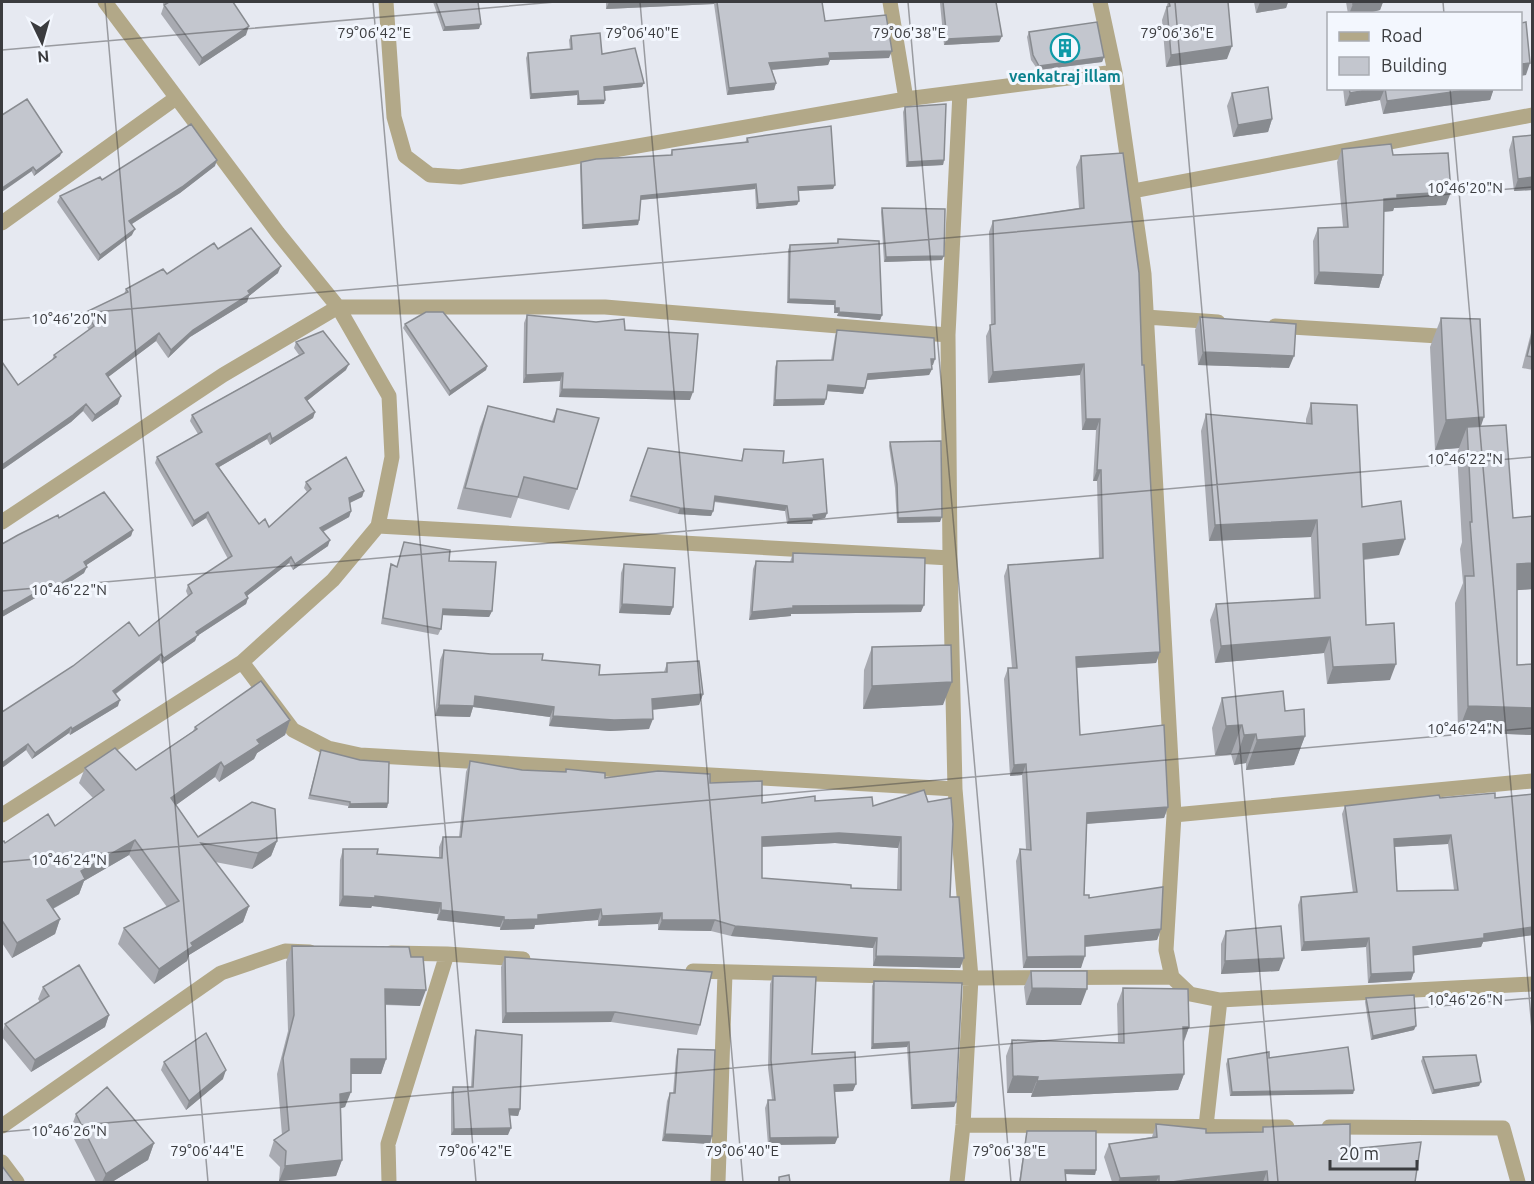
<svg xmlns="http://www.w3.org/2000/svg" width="1534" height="1184" viewBox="0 0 1534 1184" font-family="Ubuntu,sans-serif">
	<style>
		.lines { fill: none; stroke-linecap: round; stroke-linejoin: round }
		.minor { stroke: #b2a888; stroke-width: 15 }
		.wall { fill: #a8aab1; fill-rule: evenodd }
		.shaded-wall { fill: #888b90 }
		.building { fill: #c3c6ce; stroke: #888b90; stroke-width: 1.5; fill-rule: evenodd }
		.ticks { fill: none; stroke: #3b3c3f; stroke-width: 1.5; stroke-opacity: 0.45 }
		.labels { text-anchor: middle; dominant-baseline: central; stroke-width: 6; stroke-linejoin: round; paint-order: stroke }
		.culture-label { font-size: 16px; font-weight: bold; fill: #0d838f; stroke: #f3f7fe }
		.ticks-label { font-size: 15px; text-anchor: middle; fill: #3b3c3f; stroke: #f3f7fe; stroke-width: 6; stroke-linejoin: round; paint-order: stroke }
	</style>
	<rect width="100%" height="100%" fill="#e6e9f1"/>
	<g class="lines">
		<path class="minor" d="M 386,2 L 394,117 L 405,156 L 430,175 L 460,177 L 906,99 L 1115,72
			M 890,2 L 906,99
			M 1100,2 L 1115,72 L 1144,274 L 1174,815 L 1166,950 L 1172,977 L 1190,994 L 1220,1000 L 1532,984
			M 1133,191 L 1532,115
			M 2,223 L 176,98
			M 1146,317 L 1218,322
			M 1275,326 L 1455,337
			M 2,522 L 223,375 L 338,307 L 605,307 L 948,335
			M 378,526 L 950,558
			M 242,662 L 293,730 L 328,748 L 360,755 L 955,789
			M 2,815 L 242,662 L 333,580 L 378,526 L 392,457 L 389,396 L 338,307 L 278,233 L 105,2
			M 1174,815 L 1532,781
			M 391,953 L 447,954 L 523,959
			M 693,971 L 971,978 L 1172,977
			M 963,1125 L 1287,1127
			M 2,1126 L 221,973 L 285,951 L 310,952
			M 1206,1126 L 1220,1000
			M 1329,1127 L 1503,1128 L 1518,1182
			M 2,1162 L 17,1182
			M 389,1182 L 388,1144 L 447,954
			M 718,1182 L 725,973
			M 957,1182 L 963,1125 L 971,978 L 955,789 L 950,558 L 948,335 L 960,92"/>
	</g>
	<path class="wall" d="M 162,2 L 233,2 L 246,35 L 199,66 L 161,14 L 164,5 Z
		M 433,2 L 478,2 L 479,29 L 443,31 Z
		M 606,2 L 822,2 L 825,21 L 889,58 L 830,60 L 828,65 L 772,70 L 776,83 L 774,90 L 727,95 L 714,4 L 606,9 Z
		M 938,2 L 996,2 L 1002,36 L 999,42 L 944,45 L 940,3 L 938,3 Z
		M 1168,2 L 1228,2 L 1227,59 L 1166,67 L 1162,20 Z
		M 1254,2 L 1288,2 L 1286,8 L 1256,13 Z
		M 1346,2 L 1383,2 L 1380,10 L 1364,14 L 1348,14 Z
		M 1029,32 L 1104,57 L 1102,62 L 1038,70 L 1031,60 L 1027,37 Z
		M 571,36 L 602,54 L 642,87 L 605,91 L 604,104 L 577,105 L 577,95 L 530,99 L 526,58 L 528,53 L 570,50 L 569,40 Z
		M 1343,88 L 1494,88 L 1490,100 L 1383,114 L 1380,100 L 1345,106 Z
		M 1232,93 L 1272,119 L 1268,132 L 1233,137 L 1227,106 Z
		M 905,107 L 944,160 L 943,165 L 906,167 L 903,112 Z
		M 2,115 L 60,156 L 34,176 Z
		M 1513,137 L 1533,190 L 1514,191 L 1509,150 Z
		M 747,138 L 833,189 L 798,191 L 797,205 L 756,209 L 755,189 L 640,200 L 639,220 L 638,225 L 582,229 L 580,166 L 581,162 L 670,156 L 672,150 L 745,143 Z
		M 1342,149 L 1393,155 L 1446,205 L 1394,208 L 1393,211 L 1384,212 L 1383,275 L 1379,288 L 1314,284 L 1313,241 L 1318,228 L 1343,227 L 1337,162 Z
		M 1081,156 L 1142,365 L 1160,652 L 1156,663 L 1076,668 L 1080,735 L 1168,807 L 1164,818 L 1087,824 L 1084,895 L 1161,929 L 1157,940 L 1085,947 L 1081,968 L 1023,968 L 1016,861 L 1020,849 L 1026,849 L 1022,775 L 1010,776 L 1004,679 L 1008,668 L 1012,668 L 1004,576 L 1008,565 L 1099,558 L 1097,481 L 1093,481 L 1096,430 L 1082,430 L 1080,375 L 988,383 L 986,336 L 991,325 L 989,232 L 993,221 L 1079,208 L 1076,167 Z
		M 215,166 L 180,193 L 132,224 L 132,235 L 98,261 L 57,202 L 60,196 L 102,180 Z
		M 882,208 L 942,260 L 884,262 L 881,212 Z
		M 838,239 L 882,315 L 880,320 L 837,316 L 838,313 L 834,313 L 834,305 L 787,303 L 788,250 L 790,245 L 837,243 Z
		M 218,249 L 278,273 L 249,296 L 247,302 L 190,337 L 168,358 L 156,341 L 108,377 L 118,404 L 92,422 L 83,411 L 71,422 L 2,470 L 2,362 L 18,385 L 52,360 L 54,355 L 89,330 L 83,320 L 86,312 L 124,294 L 126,289 L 167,274 Z
		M 527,315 L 625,330 L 690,400 L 559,397 L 560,381 L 523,383 L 524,323 Z
		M 1200,317 L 1289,368 L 1198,365 L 1195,330 Z
		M 1441,318 L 1481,426 L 1513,518 L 1533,516 L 1533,589 L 1517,590 L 1517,665 L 1533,664 L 1533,735 L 1458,732 L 1455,603 L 1463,583 L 1460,549 L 1462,542 L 1457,453 L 1459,448 L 1435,450 L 1430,347 Z
		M 405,324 L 487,366 L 486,370 L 449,396 L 403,328 Z
		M 1533,325 L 1533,370 L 1522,368 Z
		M 837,330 L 933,365 L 931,365 L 932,369 L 929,375 L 867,380 L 863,394 L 827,391 L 824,405 L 773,406 L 775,367 L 777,361 L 831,360 L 835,336 Z
		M 296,342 L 346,370 L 307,401 L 315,412 L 313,418 L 270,445 L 267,439 L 219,467 L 259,524 L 269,527 L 307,492 L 304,488 L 306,482 L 364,491 L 362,497 L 350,503 L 351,511 L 349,517 L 323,532 L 328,546 L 293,570 L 289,563 L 247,596 L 248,598 L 246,604 L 197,636 L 195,641 L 162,664 L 159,660 L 116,694 L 118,706 L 70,735 L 69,733 L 32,759 L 26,750 L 2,768 L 139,636 L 188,596 L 186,591 L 188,585 L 228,559 L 206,518 L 192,527 L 155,463 L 157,457 L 198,434 L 190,421 L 192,415 L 299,355 L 294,348 Z
		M 1311,403 L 1362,507 L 1399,555 L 1364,560 L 1366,625 L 1390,680 L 1327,684 L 1324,653 L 1215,663 L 1210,620 L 1216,604 L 1314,598 L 1311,537 L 1209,541 L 1201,431 L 1206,414 L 1306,423 L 1306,419 Z
		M 488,406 L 552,421 L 557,409 L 577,489 L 569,510 L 518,498 L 511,518 L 457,509 L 480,427 Z
		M 890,442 L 940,522 L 897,523 L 895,488 L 889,446 Z
		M 648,448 L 741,461 L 744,449 L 783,463 L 827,513 L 825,518 L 813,520 L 812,524 L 787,524 L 785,511 L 714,502 L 713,511 L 711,516 L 678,514 L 629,501 Z
		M 59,518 L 133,530 L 131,536 L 86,565 L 84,573 L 52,594 L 49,590 L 2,617 L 2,544 Z
		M 404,542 L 449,561 L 492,611 L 489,617 L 442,615 L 441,629 L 438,635 L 381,624 L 389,570 L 391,564 L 397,567 Z
		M 793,553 L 921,612 L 791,614 L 791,616 L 749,620 L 753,569 L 756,561 L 790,562 Z
		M 624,564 L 673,607 L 670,615 L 619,613 L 621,573 Z
		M 872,647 L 943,705 L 863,709 L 864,670 Z
		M 444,650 L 542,660 L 599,675 L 664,672 L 667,663 L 703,694 L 699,705 L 652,710 L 649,729 L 610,731 L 549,726 L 550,717 L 473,707 L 470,717 L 435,716 L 440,660 Z
		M 1222,698 L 1285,711 L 1305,736 L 1294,765 L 1246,770 L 1246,763 L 1234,765 L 1231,754 L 1215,755 L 1212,728 Z
		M 290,720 L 285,735 L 257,753 L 254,759 L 219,782 L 215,777 L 176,805 L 198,837 L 277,841 L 271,856 L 252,869 L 215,862 L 249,906 L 243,922 L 189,955 L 187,961 L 154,984 L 118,944 L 124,928 L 167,907 L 129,855 L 84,881 L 79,894 L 53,909 L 60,919 L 55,934 L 12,958 L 2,943 L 2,842 L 5,843 L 55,826 L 93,798 L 79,783 L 85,768 L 136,770 L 193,731 L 195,727 Z
		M 321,750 L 388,803 L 387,808 L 348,808 L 348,806 L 308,799 Z
		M 470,761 L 522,770 L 565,772 L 566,769 L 605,778 L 710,783 L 762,803 L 815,801 L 873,806 L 924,790 L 964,958 L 960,968 L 873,966 L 873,948 L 731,936 L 711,931 L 658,930 L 658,924 L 598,926 L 598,920 L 535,925 L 534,929 L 500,930 L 500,927 L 437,920 L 438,914 L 372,906 L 371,908 L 339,906 L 340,860 L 343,849 L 377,854 L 439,858 L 439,847 L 443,837 L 459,837 L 466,772 ZM 835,843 L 898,848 L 897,890 L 851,888 L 762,878 L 762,847 Z
		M 1533,794 L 1533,935 L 1483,942 L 1481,947 L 1413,955 L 1414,972 L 1411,980 L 1368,983 L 1366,947 L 1301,951 L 1298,905 L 1301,897 L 1353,893 L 1342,814 L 1345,806 L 1440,798 L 1495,798 ZM 1448,844 L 1454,890 L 1397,891 L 1395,847 Z
		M 1226,931 L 1279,971 L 1221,974 L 1221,944 Z
		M 292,946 L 411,957 L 420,1006 L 385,1005 L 386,1059 L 381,1074 L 351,1074 L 345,1107 L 341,1108 L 342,1160 L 336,1176 L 279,1181 L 280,1167 L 269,1156 L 274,1140 L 282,1135 L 277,1074 L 288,1031 L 286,962 Z
		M 505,957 L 700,1025 L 697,1035 L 611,1022 L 502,1023 L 501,967 Z
		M 1031,971 L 1081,1005 L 1026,1005 L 1024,987 Z
		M 773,976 L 812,1054 L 853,1091 L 834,1092 L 835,1144 L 768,1145 L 765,1108 L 768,1100 L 772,1100 L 768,1068 L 770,984 Z
		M 874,981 L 956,1102 L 954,1107 L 911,1109 L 907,1047 L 871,1049 L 872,986 Z
		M 43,987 L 109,1015 L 105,1027 L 31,1072 L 2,1037 L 2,1034 L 5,1024 L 40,1002 L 38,999 Z
		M 1123,988 L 1189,1027 L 1184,1042 L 1184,1074 L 1178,1090 L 1031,1097 L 1032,1093 L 1007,1093 L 1006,1056 L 1012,1040 L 1118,1043 L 1117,1004 Z
		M 1366,998 L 1414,1030 L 1371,1040 L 1365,1002 Z
		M 476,1030 L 520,1109 L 518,1116 L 509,1115 L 508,1135 L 451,1135 L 451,1093 L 453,1087 L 471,1087 L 474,1037 Z
		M 678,1049 L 712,1136 L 710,1144 L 662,1141 L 667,1101 L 670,1093 L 673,1093 L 676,1057 Z
		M 1423,1057 L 1479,1086 L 1432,1094 L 1421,1061 Z
		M 1269,1058 L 1354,1090 L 1353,1094 L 1230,1096 L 1226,1064 L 1228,1059 Z
		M 164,1062 L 223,1079 L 186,1110 L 161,1070 Z
		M 76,1114 L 154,1143 L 148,1160 L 112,1182 L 96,1182 L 70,1131 Z
		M 1156,1124 L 1206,1133 L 1261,1132 L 1263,1127 L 1350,1149 L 1415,1182 L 1112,1182 L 1104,1157 L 1109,1144 L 1152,1137 Z
		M 1027,1131 L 1096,1170 L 1095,1175 L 1066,1174 L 1066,1182 L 1019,1182 L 1026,1135 Z"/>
	<path class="shaded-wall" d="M 609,2 L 715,2 L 714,4 L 606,9 Z
		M 1260,2 L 1288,2 L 1286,8 L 1256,13 Z
		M 1364,2 L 1383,2 L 1380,10 L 1364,14 L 1349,14 L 1353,4 Z
		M 481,24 L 479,29 L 443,31 L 445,27 Z
		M 249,26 L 246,35 L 199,66 L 202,58 Z
		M 1002,36 L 999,42 L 944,45 L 947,39 Z
		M 1232,46 L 1227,59 L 1166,67 L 1171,55 Z
		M 892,51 L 889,58 L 830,60 L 828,65 L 767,70 L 769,63 L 829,53 Z
		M 1104,57 L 1102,62 L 1038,70 L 1039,66 Z
		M 1530,63 L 1526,75 L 1521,76 L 1521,64 Z
		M 644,83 L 642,87 L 603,91 L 604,87 Z
		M 776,83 L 774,90 L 727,95 L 729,88 Z
		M 1378,88 L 1385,88 L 1380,100 L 1345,106 L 1350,93 Z
		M 1481,88 L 1494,88 L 1490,100 L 1383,114 L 1387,101 Z
		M 578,91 L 577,95 L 530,99 L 531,94 Z
		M 605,100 L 604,104 L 577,105 L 579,101 Z
		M 1272,119 L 1268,132 L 1233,137 L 1238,125 Z
		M 62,152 L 60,156 L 34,176 L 36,171 Z
		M 217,160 L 215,166 L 180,193 L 127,227 L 129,221 Z
		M 944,160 L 943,165 L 906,167 L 908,162 Z
		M 33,167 L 32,171 L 2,192 L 2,188 Z
		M 1533,177 L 1533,190 L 1514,191 L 1518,179 Z
		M 756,184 L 755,189 L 639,200 L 641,196 Z
		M 835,185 L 833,189 L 796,191 L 798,187 Z
		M 1451,192 L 1446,205 L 1394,208 L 1393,211 L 1379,212 L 1384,199 L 1397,195 Z
		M 799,201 L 797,205 L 756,209 L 758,204 Z
		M 639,220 L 638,225 L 582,229 L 583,225 Z
		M 135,229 L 132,235 L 98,261 L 100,255 Z
		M 944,256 L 942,260 L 884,262 L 886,257 Z
		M 281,266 L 278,273 L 249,296 L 247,302 L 190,337 L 168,358 L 171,350 L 193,330 L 248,291 Z
		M 1319,272 L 1383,275 L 1379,288 L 1314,284 Z
		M 789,299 L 835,301 L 834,305 L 787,303 Z
		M 835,308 L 839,308 L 838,313 L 834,313 Z
		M 839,312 L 882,315 L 880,320 L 837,316 Z
		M 159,333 L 156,341 L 103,381 L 106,374 Z
		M 1203,352 L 1294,356 L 1289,368 L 1198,365 Z
		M 931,359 L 935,359 L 933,365 L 929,365 Z
		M 349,364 L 346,370 L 303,404 L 305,398 Z
		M 1084,364 L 1080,375 L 988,383 L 993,372 Z
		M 487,366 L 486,370 L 449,396 L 450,391 Z
		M 932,369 L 929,375 L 866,380 L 868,374 Z
		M 563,373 L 560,381 L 523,383 L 526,375 Z
		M 828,385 L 865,388 L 863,394 L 826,391 Z
		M 562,389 L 693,392 L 690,400 L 559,397 Z
		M 121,396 L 118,404 L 92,422 L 95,415 Z
		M 826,399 L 824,405 L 773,406 L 775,400 Z
		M 86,404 L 83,411 L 71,422 L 2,470 L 2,465 Z
		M 315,412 L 313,418 L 270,445 L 272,439 Z
		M 1484,417 L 1474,447 L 1467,427 L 1459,448 L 1435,450 L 1446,420 Z
		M 1086,419 L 1100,419 L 1096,430 L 1082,430 Z
		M 270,433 L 267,439 L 214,470 L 216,464 Z
		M 1097,470 L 1101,470 L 1097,481 L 1093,481 Z
		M 364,491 L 362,497 L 347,504 L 349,498 Z
		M 715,496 L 787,506 L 785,511 L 713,501 Z
		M 680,508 L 713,511 L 711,516 L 678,514 Z
		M 351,511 L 349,517 L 318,534 L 320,528 Z
		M 208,512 L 206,518 L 192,527 L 194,521 Z
		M 827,513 L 825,518 L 813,520 L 812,524 L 787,524 L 789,519 Z
		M 942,517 L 940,522 L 897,523 L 898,518 Z
		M 1317,520 L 1311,537 L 1209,541 L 1215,525 Z
		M 133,530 L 131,536 L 82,568 L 84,562 Z
		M 1405,539 L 1399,555 L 1357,560 L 1363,544 Z
		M 330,540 L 328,546 L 293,570 L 295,564 Z
		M 291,557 L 289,563 L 243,599 L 245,593 Z
		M 1533,563 L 1533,589 L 1507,591 L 1517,564 Z
		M 87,567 L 84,573 L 52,594 L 54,588 Z
		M 51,584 L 49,590 L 2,617 L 2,612 Z
		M 248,598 L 246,604 L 197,636 L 195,641 L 162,664 L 164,658 L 196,632 Z
		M 622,604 L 673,607 L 670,615 L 619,613 Z
		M 924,605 L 921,612 L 791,614 L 791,616 L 749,620 L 752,612 L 793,606 Z
		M 443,609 L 492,611 L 489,617 L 441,615 Z
		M 1330,637 L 1324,653 L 1215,663 L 1221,646 Z
		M 1160,652 L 1156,663 L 1071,668 L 1076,657 Z
		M 161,654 L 159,660 L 111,697 L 113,691 Z
		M 1396,664 L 1390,680 L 1327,684 L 1333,667 Z
		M 952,682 L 943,705 L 863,709 L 872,686 Z
		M 703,694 L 699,705 L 648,710 L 652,699 Z
		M 475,696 L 554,707 L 550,717 L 473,707 L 470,717 L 435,716 L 439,705 Z
		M 120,700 L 118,706 L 70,735 L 72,729 Z
		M 1468,706 L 1533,708 L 1533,735 L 1458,732 Z
		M 553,716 L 653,719 L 649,729 L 610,731 L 549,726 Z
		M 290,720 L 285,735 L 257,753 L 254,759 L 219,782 L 224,767 L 257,740 Z
		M 1242,725 L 1231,754 L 1215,755 L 1226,726 Z
		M 71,727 L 69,733 L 32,759 L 35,753 Z
		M 1256,734 L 1246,763 L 1234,765 L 1244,735 Z
		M 1305,736 L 1294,765 L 1246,770 L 1257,740 Z
		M 28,744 L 26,750 L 2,768 L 2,763 Z
		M 221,762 L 215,777 L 165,813 L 171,798 Z
		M 1026,764 L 1022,775 L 1010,776 L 1014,765 Z
		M 388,803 L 387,808 L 348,808 L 350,804 Z
		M 1168,807 L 1164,818 L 1083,824 L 1087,813 Z
		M 839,833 L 901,837 L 898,848 L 835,843 L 758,847 L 762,837 Z
		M 1451,835 L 1448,844 L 1391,847 L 1394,839 Z
		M 135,840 L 129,855 L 84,881 L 79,894 L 41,915 L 47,900 L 81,871 Z
		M 277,841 L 271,856 L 252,869 L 258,853 Z
		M 343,896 L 375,896 L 441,903 L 438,914 L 372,906 L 371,908 L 339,906 Z
		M 249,906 L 243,922 L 189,955 L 187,961 L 154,984 L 159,969 L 191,943 Z
		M 601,909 L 598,920 L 535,925 L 534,929 L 500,930 L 504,920 L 538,915 Z
		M 441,910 L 504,917 L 500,927 L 437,920 Z
		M 662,913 L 658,924 L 598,926 L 602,916 Z
		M 60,919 L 55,934 L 12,958 L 17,943 Z
		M 662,920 L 715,920 L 711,931 L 658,930 Z
		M 735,926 L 877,938 L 873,948 L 731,936 Z
		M 1533,927 L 1533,935 L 1483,942 L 1481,947 L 1410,956 L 1413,947 L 1484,934 Z
		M 1161,929 L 1157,940 L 1081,947 L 1085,936 Z
		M 1369,938 L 1366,947 L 1301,951 L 1304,942 Z
		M 876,956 L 964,958 L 960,968 L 873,966 Z
		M 1085,956 L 1081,968 L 1023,968 L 1027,957 Z
		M 1284,958 L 1279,971 L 1221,974 L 1225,961 Z
		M 1414,972 L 1411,980 L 1368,983 L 1371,974 Z
		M 1032,988 L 1087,989 L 1081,1005 L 1026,1005 Z
		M 385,989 L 426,990 L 420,1006 L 379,1004 Z
		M 615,1012 L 611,1022 L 502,1023 L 506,1013 Z
		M 109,1015 L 105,1027 L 31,1072 L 35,1060 Z
		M 1416,1026 L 1414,1030 L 1371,1040 L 1373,1036 Z
		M 1183,1027 L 1189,1027 L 1183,1043 Z
		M 909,1042 L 907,1047 L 871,1049 L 873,1044 Z
		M 351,1059 L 386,1059 L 381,1074 L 345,1074 Z
		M 226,1070 L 223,1079 L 186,1110 L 189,1101 Z
		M 1184,1074 L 1178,1090 L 1031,1097 L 1037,1081 Z
		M 1013,1076 L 1038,1077 L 1032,1093 L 1007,1093 Z
		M 1481,1082 L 1479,1086 L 1432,1094 L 1434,1090 Z
		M 856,1084 L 853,1091 L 831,1092 L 834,1085 Z
		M 1354,1090 L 1353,1094 L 1230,1096 L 1232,1092 Z
		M 351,1092 L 345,1107 L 335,1110 L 340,1094 Z
		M 956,1102 L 954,1107 L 911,1109 L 912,1105 Z
		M 509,1109 L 520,1109 L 518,1116 L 506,1115 Z
		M 511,1128 L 508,1135 L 451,1135 L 454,1129 Z
		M 665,1134 L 712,1136 L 710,1144 L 662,1141 Z
		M 838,1137 L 835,1144 L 768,1145 L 770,1138 Z
		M 154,1143 L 148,1160 L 112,1182 L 102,1182 L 106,1174 Z
		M 342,1160 L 336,1176 L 279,1181 L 285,1166 Z
		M 1065,1170 L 1096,1170 L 1095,1175 L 1064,1174 Z
		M 1267,1171 L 1263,1182 L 1172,1182 L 1186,1180 Z
		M 1159,1176 L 1156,1182 L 1118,1182 L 1120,1178 Z"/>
	<path class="building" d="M 169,2 L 233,2 L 249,26 L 202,58 L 164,5 Z
		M 436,2 L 478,2 L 481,24 L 445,27 Z
		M 717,2 L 822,2 L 825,21 L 886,15 L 892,51 L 829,53 L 830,58 L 769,63 L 776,83 L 729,88 Z
		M 943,2 L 996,2 L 1002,36 L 947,39 Z
		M 1169,2 L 1228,2 L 1232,46 L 1171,55 L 1167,7 L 1170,6 Z
		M 1353,2 L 1364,2 L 1353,4 Z
		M 1097,22 L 1104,57 L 1039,66 L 1033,55 L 1029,32 Z
		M 1526,22 L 1530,63 L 1521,64 L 1521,23 Z
		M 600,33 L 602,54 L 635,48 L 644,83 L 604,87 L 605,100 L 579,101 L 578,91 L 531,94 L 528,53 L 572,49 L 571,36 Z
		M 1268,87 L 1272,119 L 1238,125 L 1232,93 Z
		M 1349,88 L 1378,88 L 1350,93 Z
		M 1385,88 L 1481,88 L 1387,101 Z
		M 27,99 L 62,152 L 36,171 L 33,167 L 2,188 L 2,115 Z
		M 946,104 L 944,160 L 908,162 L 905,107 Z
		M 191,124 L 217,160 L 182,187 L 129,221 L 135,229 L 100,255 L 60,196 L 100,177 L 102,180 Z
		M 831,126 L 835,185 L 798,187 L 799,201 L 758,204 L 756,184 L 641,196 L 639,220 L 583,225 L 581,162 L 596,159 L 672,155 L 672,150 L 748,142 L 747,138 Z
		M 1533,135 L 1533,177 L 1518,179 L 1513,137 Z
		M 1391,144 L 1393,155 L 1448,153 L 1451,192 L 1397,195 L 1397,198 L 1384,199 L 1383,275 L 1319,272 L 1318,228 L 1348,227 L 1342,149 Z
		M 1123,153 L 1139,273 L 1142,365 L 1144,365 L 1160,652 L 1076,657 L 1080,735 L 1164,725 L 1168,807 L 1087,813 L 1084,895 L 1089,895 L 1089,898 L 1163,887 L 1161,929 L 1085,936 L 1085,956 L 1027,957 L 1020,849 L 1031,850 L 1026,764 L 1014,765 L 1008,668 L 1017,668 L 1008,565 L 1103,558 L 1101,470 L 1097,470 L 1100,419 L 1086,419 L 1084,364 L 993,372 L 990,325 L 995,324 L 993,221 L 1084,208 L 1081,156 Z
		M 882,208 L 945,209 L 944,256 L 886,257 Z
		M 251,228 L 281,266 L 248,291 L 250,294 L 193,330 L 171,350 L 159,333 L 106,374 L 121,396 L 95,415 L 86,404 L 73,415 L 2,465 L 2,362 L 18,385 L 56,357 L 54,355 L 94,326 L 86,312 L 128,292 L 126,289 L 163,269 L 167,274 L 214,243 L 218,249 Z
		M 838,239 L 879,241 L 882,315 L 839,312 L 839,308 L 835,308 L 835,301 L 789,299 L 790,245 L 838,243 Z
		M 426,312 L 443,312 L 487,366 L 450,391 L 405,324 Z
		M 527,315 L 596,322 L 624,319 L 625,330 L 698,334 L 693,392 L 562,389 L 563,373 L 526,375 Z
		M 1200,317 L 1296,324 L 1294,356 L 1203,352 Z
		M 1441,318 L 1480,319 L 1484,417 L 1446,420 Z
		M 837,330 L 934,338 L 935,359 L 931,359 L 932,369 L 868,374 L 865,388 L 828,385 L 826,399 L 775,400 L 777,361 L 833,360 Z
		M 323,331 L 349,364 L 305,398 L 315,412 L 272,439 L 270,433 L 216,464 L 259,524 L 265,519 L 269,527 L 311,489 L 306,482 L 346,457 L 364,491 L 349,498 L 351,511 L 320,528 L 330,540 L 295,564 L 291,557 L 245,593 L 248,598 L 196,632 L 198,635 L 164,658 L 161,654 L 113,691 L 120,700 L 72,729 L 71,727 L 35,753 L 28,744 L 2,763 L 2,712 L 73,666 L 129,622 L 139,636 L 192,593 L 188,585 L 232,556 L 208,512 L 194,521 L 157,457 L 202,432 L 192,415 L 304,353 L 296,342 Z
		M 1533,332 L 1533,357 L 1527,356 Z
		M 1311,403 L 1357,405 L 1362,507 L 1401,501 L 1405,539 L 1363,544 L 1366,625 L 1394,623 L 1396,664 L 1333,667 L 1330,637 L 1221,646 L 1216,604 L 1320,598 L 1317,520 L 1215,525 L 1206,414 L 1312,424 Z
		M 488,406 L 554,422 L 557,409 L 599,418 L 577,489 L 524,477 L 518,497 L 465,488 Z
		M 1506,425 L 1513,518 L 1533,516 L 1533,563 L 1517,564 L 1517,665 L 1533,664 L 1533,708 L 1468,706 L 1465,576 L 1474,576 L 1470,522 L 1472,522 L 1467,427 Z
		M 941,441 L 942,517 L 898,518 L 897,484 L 890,442 Z
		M 648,448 L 742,461 L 744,449 L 784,451 L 783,463 L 823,459 L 827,513 L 813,515 L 814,518 L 789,519 L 787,506 L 715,496 L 713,511 L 680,508 L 631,496 Z
		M 104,492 L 133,530 L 84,562 L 87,567 L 54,588 L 51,584 L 2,612 L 2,544 L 18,535 L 58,515 L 59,518 Z
		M 404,542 L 450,550 L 449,561 L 496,562 L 492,611 L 443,609 L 441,629 L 383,618 L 391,564 L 397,567 Z
		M 793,553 L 925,558 L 924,605 L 793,606 L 793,608 L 752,612 L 756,561 L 793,562 Z
		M 624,564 L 675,568 L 673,607 L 622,604 Z
		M 951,645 L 952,682 L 872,686 L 872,647 Z
		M 444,650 L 491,654 L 543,654 L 542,660 L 600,665 L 599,675 L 667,672 L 667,663 L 699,661 L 703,694 L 652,699 L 653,719 L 614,720 L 553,716 L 554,707 L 475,696 L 474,706 L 439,705 Z
		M 261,681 L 290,720 L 257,740 L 260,744 L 224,767 L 221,762 L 171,798 L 198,837 L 252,802 L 275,809 L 277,841 L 258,853 L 201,843 L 249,906 L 191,943 L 193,946 L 159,969 L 124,928 L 179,901 L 135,840 L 81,871 L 85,879 L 47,900 L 60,919 L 17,943 L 3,922 L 2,923 L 2,842 L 4,841 L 5,843 L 48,814 L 55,826 L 104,790 L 85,768 L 115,748 L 136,770 L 197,729 L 195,727 Z
		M 1283,691 L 1285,711 L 1304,709 L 1305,736 L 1257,740 L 1256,734 L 1244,735 L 1242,725 L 1226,726 L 1222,698 Z
		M 321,750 L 360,760 L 389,762 L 388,803 L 350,804 L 350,802 L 310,795 Z
		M 470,761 L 522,770 L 566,772 L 566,769 L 605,773 L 605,778 L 658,771 L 710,774 L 710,783 L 762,781 L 762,803 L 815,796 L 815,801 L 872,797 L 873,806 L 924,790 L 928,802 L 951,798 L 953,824 L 950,897 L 959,897 L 964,958 L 876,956 L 877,938 L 735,926 L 715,920 L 662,920 L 662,913 L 602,916 L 601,909 L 538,915 L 538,919 L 504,920 L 504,917 L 441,910 L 441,903 L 375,896 L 375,898 L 343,896 L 343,849 L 378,849 L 377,854 L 442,858 L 443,837 L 461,837 ZM 839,833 L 901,837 L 901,890 L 851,888 L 851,885 L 762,878 L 762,837 Z
		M 1495,793 L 1495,798 L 1533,794 L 1533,927 L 1484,934 L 1484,938 L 1413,947 L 1414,972 L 1371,974 L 1369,938 L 1304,942 L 1301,897 L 1357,892 L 1345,806 L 1439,795 L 1440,798 ZM 1451,835 L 1458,890 L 1397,891 L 1394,839 Z
		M 1281,926 L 1284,958 L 1225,961 L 1226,931 Z
		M 292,946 L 409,947 L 411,957 L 423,957 L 426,990 L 385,989 L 386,1059 L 351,1059 L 351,1092 L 340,1094 L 342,1160 L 285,1166 L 286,1151 L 274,1140 L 289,1130 L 283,1058 L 294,1015 Z
		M 505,957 L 712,972 L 700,1025 L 615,1012 L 506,1013 Z
		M 79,965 L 109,1015 L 35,1060 L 5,1024 L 49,996 L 43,987 Z
		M 1031,971 L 1087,971 L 1087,989 L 1032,988 Z
		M 773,976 L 816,977 L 812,1054 L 855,1052 L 856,1084 L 834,1085 L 838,1137 L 770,1138 L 768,1100 L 775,1100 L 771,1060 Z
		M 874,981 L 962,983 L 956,1102 L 912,1105 L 909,1042 L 873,1044 Z
		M 1123,988 L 1188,989 L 1189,1027 L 1183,1027 L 1184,1074 L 1037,1081 L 1038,1077 L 1013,1076 L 1012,1040 L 1124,1043 Z
		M 1414,995 L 1416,1026 L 1373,1036 L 1366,998 Z
		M 476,1030 L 522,1035 L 520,1109 L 509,1109 L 511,1128 L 454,1129 L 453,1087 L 473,1087 Z
		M 206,1033 L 226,1070 L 189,1101 L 164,1062 Z
		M 1348,1047 L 1354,1090 L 1232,1092 L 1228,1059 L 1269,1052 L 1269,1058 Z
		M 678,1049 L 715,1050 L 712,1136 L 665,1134 L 670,1093 L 675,1093 Z
		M 1476,1055 L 1481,1082 L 1434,1090 L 1423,1057 Z
		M 107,1087 L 154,1143 L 106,1174 L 76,1114 Z
		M 1156,1124 L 1206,1129 L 1206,1133 L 1263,1132 L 1263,1127 L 1350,1124 L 1350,1149 L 1421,1142 L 1415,1182 L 1268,1182 L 1267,1171 L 1186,1180 L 1172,1182 L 1159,1182 L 1159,1176 L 1120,1178 L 1109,1144 L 1157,1137 Z
		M 1027,1131 L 1096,1131 L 1096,1170 L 1065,1170 L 1066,1182 L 1020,1182 Z
		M 2,1166 L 14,1182 L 2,1182 Z
		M 789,1175 L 790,1182 L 779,1182 L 779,1177 Z"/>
	<path class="ticks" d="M 105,2 L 208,1182M 373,2 L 476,1182M 640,2 L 743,1182M 908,2 L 1011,1182M 1175,2 L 1278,1182M 1443,2 L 1444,14M 2,50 L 555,2M 1450,88 L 1532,1029M 2,320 L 1532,187M 2,591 L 1532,457M 2,862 L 1532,728M 2,1132 L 1532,998"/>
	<defs>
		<g id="building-ring" transform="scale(1.5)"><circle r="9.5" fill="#f3f7fe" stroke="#0f9aa8" stroke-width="1.5"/><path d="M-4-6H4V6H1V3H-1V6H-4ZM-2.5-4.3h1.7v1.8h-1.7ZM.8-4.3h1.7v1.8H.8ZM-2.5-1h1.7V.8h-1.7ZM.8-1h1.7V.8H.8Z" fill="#0f9aa8"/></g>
	</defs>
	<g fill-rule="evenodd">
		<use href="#building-ring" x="1065" y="48"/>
	</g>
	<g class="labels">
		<g class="culture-label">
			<text x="1065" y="76">venkatraj illam</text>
		</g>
	</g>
	<g class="ticks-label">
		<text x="374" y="38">79°06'42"E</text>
		<text x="642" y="38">79°06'40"E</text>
		<text x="909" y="38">79°06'38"E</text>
		<text x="1177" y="38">79°06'36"E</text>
		<text x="1465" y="193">10°46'20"N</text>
		<text x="69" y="324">10°46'20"N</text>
		<text x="1465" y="464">10°46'22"N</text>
		<text x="69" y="595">10°46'22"N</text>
		<text x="1465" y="734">10°46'24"N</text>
		<text x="69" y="865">10°46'24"N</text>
		<text x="1465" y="1005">10°46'26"N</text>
		<text x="69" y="1136">10°46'26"N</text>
		<text x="207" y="1156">79°06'44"E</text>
		<text x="475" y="1156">79°06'42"E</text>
		<text x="742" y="1156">79°06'40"E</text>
		<text x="1009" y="1156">79°06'38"E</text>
	</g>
	<rect width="1534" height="1184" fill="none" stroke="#3b3c3f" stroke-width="6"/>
	<rect x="1327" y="12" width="195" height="78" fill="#f3f7fe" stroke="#a9acb2" stroke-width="1.5"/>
	<rect x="1339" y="32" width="30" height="9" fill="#b2a888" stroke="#a9acb2" stroke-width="1.5"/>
	<text x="1381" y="42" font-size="18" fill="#3b3c3f">Road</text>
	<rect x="1339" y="57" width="30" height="18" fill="#c3c6ce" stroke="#a9acb2" stroke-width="1.5"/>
	<text x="1381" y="72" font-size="18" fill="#3b3c3f">Building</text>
	<g transform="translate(42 42) rotate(175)" stroke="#f3f7fe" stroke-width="4.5" paint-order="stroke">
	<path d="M0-4.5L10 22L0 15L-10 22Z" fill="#3b3c3f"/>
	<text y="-9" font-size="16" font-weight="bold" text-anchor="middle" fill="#3b3c3f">N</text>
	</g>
	<path d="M1330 1160v9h87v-9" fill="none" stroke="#3b3c3f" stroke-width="3"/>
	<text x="1339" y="1160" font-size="18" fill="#3b3c3f" stroke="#f3f7fe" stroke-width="4.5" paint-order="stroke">20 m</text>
</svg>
